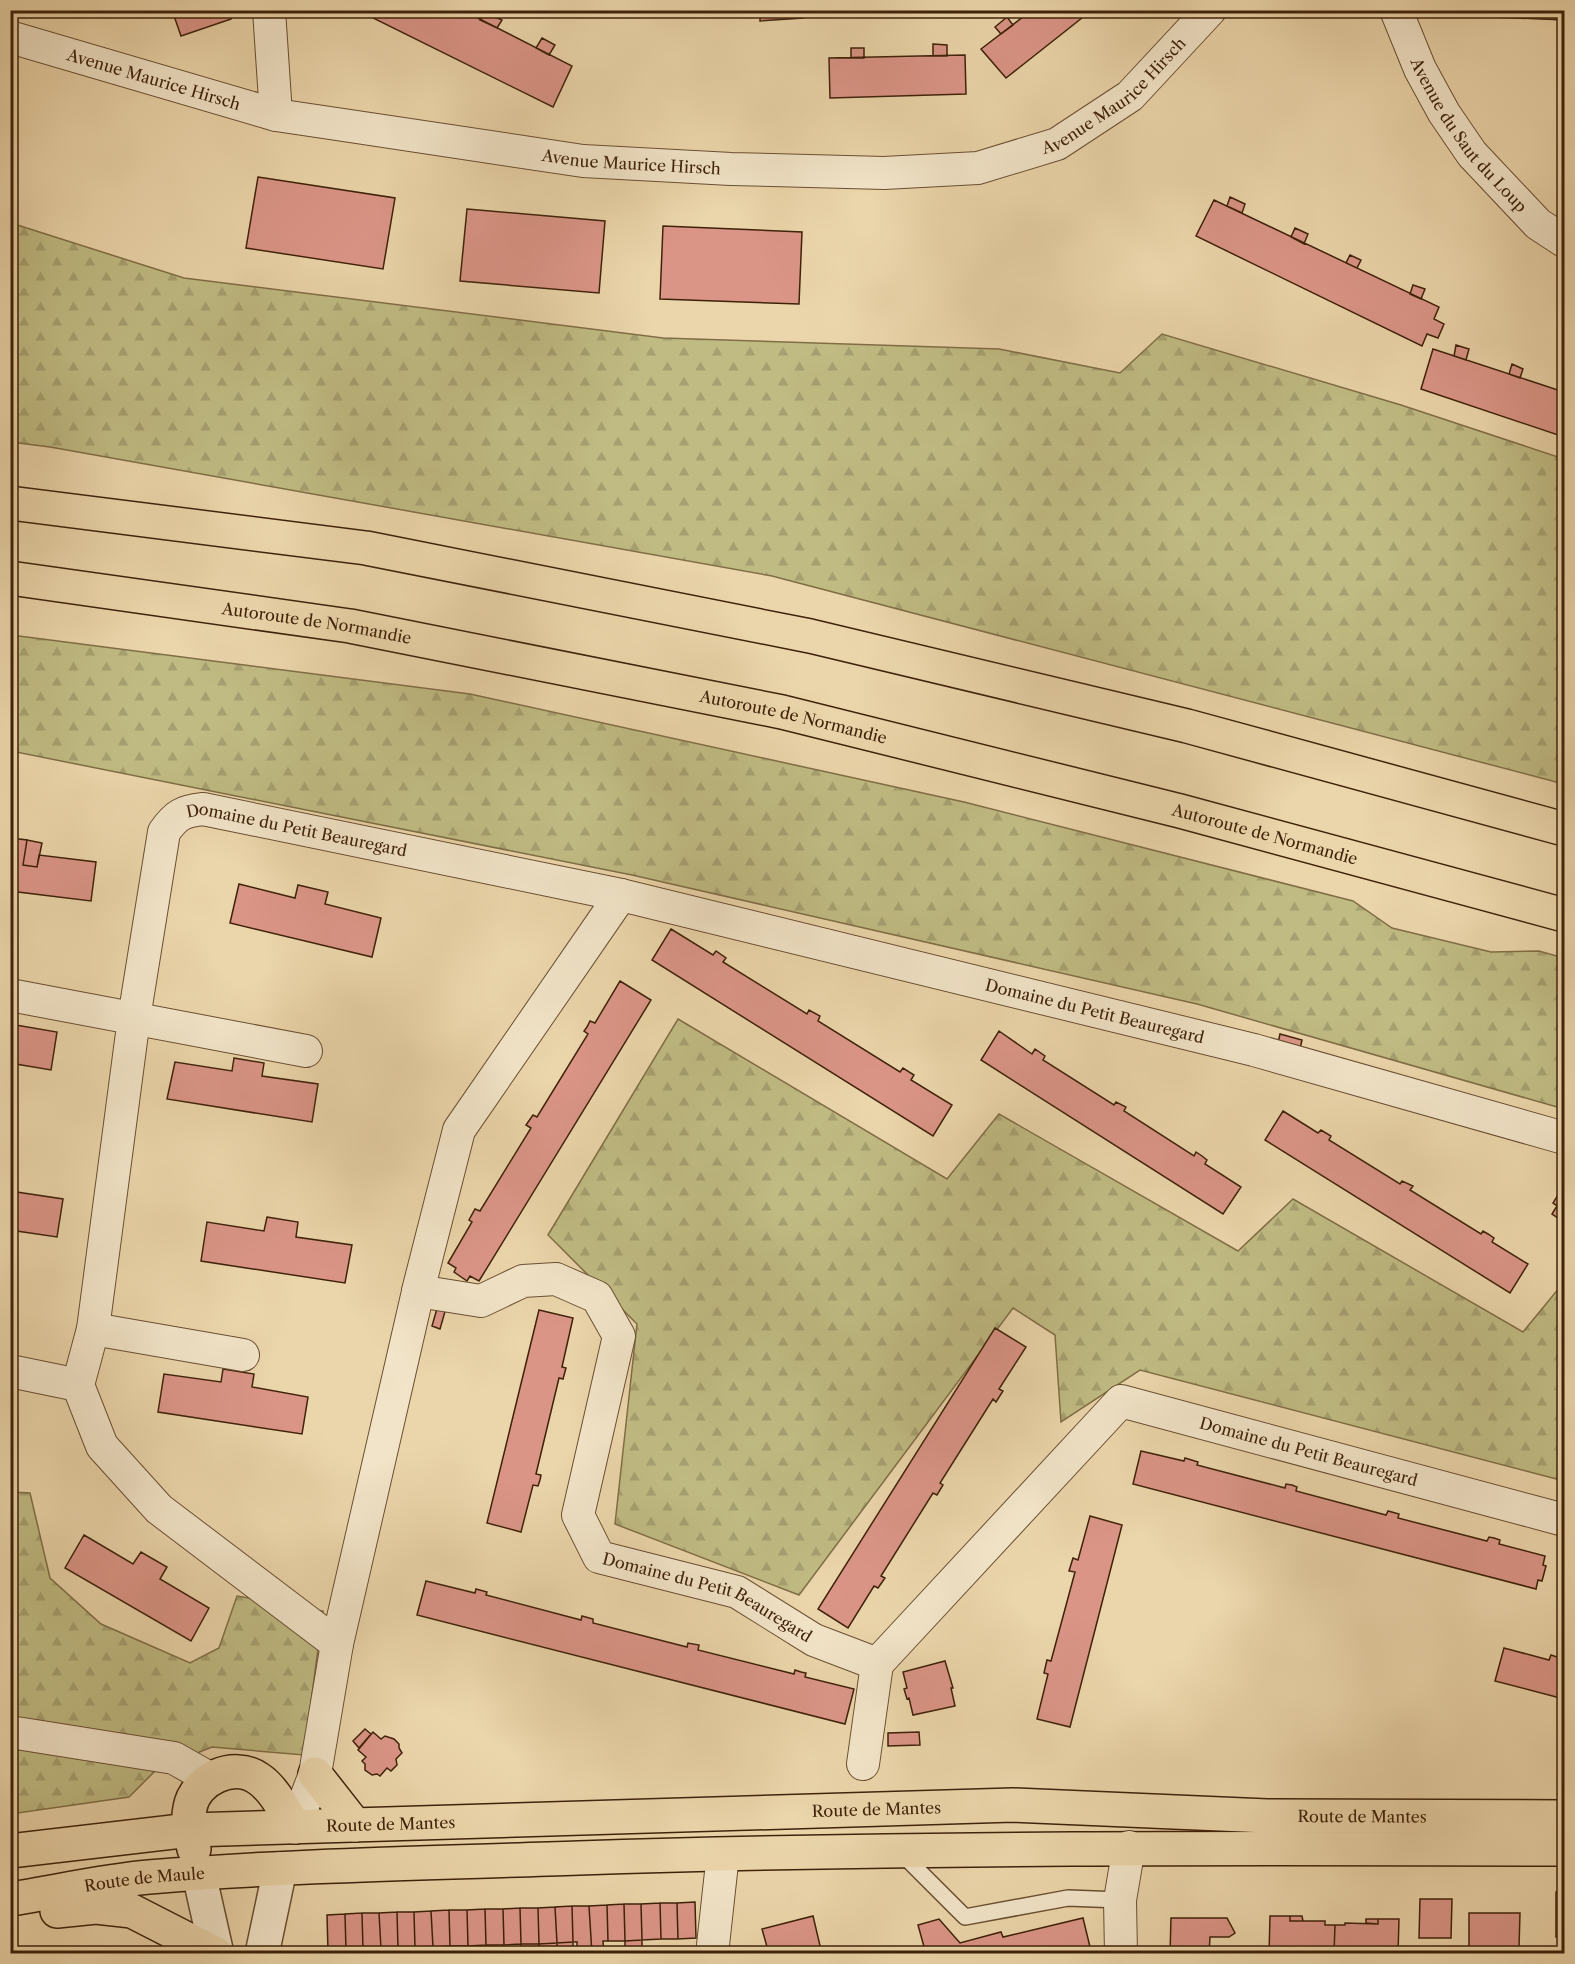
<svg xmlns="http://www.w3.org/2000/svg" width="1575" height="1964" viewBox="0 0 1575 1964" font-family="'Libre Caslon Text',serif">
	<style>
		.forest { fill: url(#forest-firs); stroke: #806e46; stroke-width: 1.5 }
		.building { fill: #db9587; stroke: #3f220a; stroke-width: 1.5 }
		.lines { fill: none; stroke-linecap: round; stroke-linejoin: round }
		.service-casing { stroke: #6a4f32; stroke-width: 18 }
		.minor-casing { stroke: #6a4f32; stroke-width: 34 }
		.tertiary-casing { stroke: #6a4f32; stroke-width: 36 }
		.primary-casing { stroke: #3f220a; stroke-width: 36 }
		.motorway-casing { stroke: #3f220a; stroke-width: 36 }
		.service { stroke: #f2e4c8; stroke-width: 15 }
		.minor { stroke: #f2e4c8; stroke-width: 32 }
		.tertiary { stroke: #f2e4c8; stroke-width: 33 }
		.primary { stroke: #ebd5aa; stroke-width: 33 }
		.motorway { stroke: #ebd5aa; stroke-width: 33 }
		.labels { text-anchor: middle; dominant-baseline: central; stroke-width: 4.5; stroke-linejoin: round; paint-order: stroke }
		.street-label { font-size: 16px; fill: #3f220a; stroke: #f2e4c8 }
	</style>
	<defs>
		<pattern id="forest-firs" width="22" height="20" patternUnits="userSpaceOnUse" patternTransform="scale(1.5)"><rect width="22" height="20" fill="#c0bb83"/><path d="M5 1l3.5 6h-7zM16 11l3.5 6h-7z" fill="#a6a070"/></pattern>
	</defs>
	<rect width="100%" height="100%" fill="#ebd5aa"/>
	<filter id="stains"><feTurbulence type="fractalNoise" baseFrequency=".00333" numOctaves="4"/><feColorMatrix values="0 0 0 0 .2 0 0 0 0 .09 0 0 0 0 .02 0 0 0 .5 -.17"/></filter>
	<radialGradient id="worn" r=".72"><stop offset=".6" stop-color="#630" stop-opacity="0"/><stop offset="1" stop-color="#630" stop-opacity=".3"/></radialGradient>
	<path class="forest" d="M 11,223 L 184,278 L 663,338 L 999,349 L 1120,373 L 1162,334 L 1401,405 L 1564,459 L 1564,784 L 772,576 L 50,447 L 11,442 Z
		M 11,635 L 470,694 L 964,802 L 1353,901 L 1392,928 L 1491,952 L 1539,951 L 1564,958 L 1564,1109 L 1197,1004 L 632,875 L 11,751 Z
		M 678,1019 L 947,1179 L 999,1114 L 1238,1251 L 1293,1199 L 1523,1332 L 1564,1282 L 1564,1481 L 1140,1370 L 1061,1422 L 1055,1335 L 1013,1308 L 799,1595 L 615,1524 L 637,1324 L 548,1235 Z
		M 11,1492 L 30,1493 L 50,1578 L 101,1624 L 190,1663 L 219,1648 L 237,1596 L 323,1611 L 304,1755 L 212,1747 L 157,1769 L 129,1797 L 11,1814 Z"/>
	<path class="building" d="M 172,10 L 228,10 L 231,19 L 181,36 Z
		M 365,10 L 462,10 L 572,66 L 553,107 L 363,13 Z
		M 760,10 L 802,10 L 803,18 L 760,21 Z
		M 1032,10 L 1092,10 L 1006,78 L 981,49 Z
		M 1468,10 L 1564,10 L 1564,20 L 1468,16 Z
		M 484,12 L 502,20 L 497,28 L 480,20 Z
		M 1007,17 L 1013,25 L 1001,34 L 995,27 Z
		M 542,38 L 555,45 L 549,55 L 536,48 Z
		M 933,44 L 947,45 L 947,56 L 933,56 Z
		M 851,48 L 864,48 L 864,58 L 851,58 Z
		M 965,55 L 966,94 L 830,98 L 829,58 Z
		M 258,177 L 395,198 L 383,269 L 246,248 Z
		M 1230,197 L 1245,204 L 1242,213 L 1227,206 Z
		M 1214,200 L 1439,307 L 1434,319 L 1444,324 L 1438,338 L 1427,334 L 1422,346 L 1196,236 Z
		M 467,209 L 605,221 L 599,293 L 460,281 Z
		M 663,226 L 802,232 L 799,304 L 660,299 Z
		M 1295,228 L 1308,234 L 1304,244 L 1291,237 Z
		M 1350,255 L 1361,260 L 1357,268 L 1346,263 Z
		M 1413,285 L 1425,289 L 1421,299 L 1410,294 Z
		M 1456,345 L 1469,349 L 1466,360 L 1454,356 Z
		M 1433,349 L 1564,392 L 1564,437 L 1421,389 Z
		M 1512,364 L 1523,369 L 1520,378 L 1509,374 Z
		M 11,838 L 27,840 L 23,865 L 37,867 L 39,855 L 96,862 L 91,901 L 10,891 Z
		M 27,840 L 42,843 L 37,867 L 23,865 Z
		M 239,884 L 295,898 L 298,885 L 328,892 L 325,904 L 381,918 L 372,957 L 230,923 Z
		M 671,929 L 713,955 L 716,951 L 726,958 L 723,962 L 807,1014 L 809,1010 L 820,1016 L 818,1021 L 900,1072 L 903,1068 L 914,1075 L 911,1080 L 952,1105 L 933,1136 L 652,960 Z
		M 620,981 L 651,1000 L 479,1281 L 470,1276 L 467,1281 L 454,1272 L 456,1268 L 448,1263 L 472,1222 L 469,1220 L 475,1209 L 480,1211 L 531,1128 L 526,1125 L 533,1115 L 537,1117 L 588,1034 L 584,1031 L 587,1027 L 590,1021 L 595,1023 Z
		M 10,1024 L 57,1032 L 51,1070 L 10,1063 Z
		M 999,1031 L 1032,1054 L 1035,1049 L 1045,1056 L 1043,1060 L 1114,1105 L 1116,1102 L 1126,1107 L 1124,1111 L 1194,1156 L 1196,1152 L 1202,1156 L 1207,1160 L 1205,1164 L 1241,1187 L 1223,1214 L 981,1060 Z
		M 1280,1034 L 1302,1040 L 1300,1049 L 1278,1043 Z
		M 234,1058 L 264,1063 L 262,1076 L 318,1084 L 312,1122 L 167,1099 L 175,1062 L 232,1071 Z
		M 1283,1111 L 1318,1133 L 1321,1130 L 1331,1136 L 1329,1140 L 1400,1184 L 1402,1181 L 1413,1186 L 1410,1190 L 1481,1234 L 1483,1231 L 1488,1234 L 1494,1238 L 1492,1242 L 1528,1264 L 1510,1293 L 1265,1140 Z
		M 1561,1190 L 1564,1192 L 1564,1222 L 1552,1214 L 1557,1206 L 1553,1203 Z
		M 10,1191 L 63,1199 L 57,1237 L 10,1230 Z
		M 267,1217 L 298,1222 L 296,1237 L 352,1245 L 345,1283 L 201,1261 L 207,1222 L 264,1231 Z
		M 438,1305 L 446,1308 L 440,1329 L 432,1326 Z
		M 539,1310 L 573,1318 L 562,1367 L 566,1368 L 563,1379 L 559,1378 L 536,1474 L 541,1475 L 540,1480 L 538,1486 L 533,1485 L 521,1532 L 487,1523 Z
		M 995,1328 L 1026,1347 L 999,1389 L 1003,1391 L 996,1402 L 993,1399 L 940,1483 L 943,1485 L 937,1495 L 933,1493 L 881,1576 L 885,1578 L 878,1588 L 874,1586 L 848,1628 L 818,1609 Z
		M 223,1369 L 254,1374 L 252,1387 L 308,1397 L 302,1434 L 158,1412 L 164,1374 L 221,1382 Z
		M 10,1417 L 14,1417 L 10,1438 Z
		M 1141,1451 L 1184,1461 L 1185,1458 L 1198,1462 L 1197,1465 L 1285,1488 L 1286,1484 L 1292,1485 L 1297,1487 L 1296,1491 L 1386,1515 L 1388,1511 L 1399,1514 L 1398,1518 L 1487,1541 L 1489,1537 L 1494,1538 L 1500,1540 L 1499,1544 L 1545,1556 L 1543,1565 L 1546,1566 L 1542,1581 L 1538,1580 L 1536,1589 L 1133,1484 Z
		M 1090,1516 L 1122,1525 L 1070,1727 L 1037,1719 L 1048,1674 L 1044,1673 L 1047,1660 L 1051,1661 L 1075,1572 L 1069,1571 L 1073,1558 L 1078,1560 Z
		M 84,1535 L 133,1564 L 141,1552 L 167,1567 L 160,1579 L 209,1608 L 191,1641 L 65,1568 Z
		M 426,1581 L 475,1593 L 476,1589 L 487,1592 L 486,1595 L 581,1620 L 582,1616 L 593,1619 L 593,1623 L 687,1647 L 688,1643 L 699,1645 L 698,1650 L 794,1674 L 795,1670 L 801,1672 L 806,1673 L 805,1677 L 854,1689 L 845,1724 L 417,1615 Z
		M 1504,1648 L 1549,1660 L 1551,1655 L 1560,1658 L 1560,1663 L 1564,1664 L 1564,1699 L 1495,1681 Z
		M 945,1661 L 953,1688 L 951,1688 L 955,1706 L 913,1715 L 909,1698 L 907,1699 L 904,1689 L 907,1688 L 903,1672 Z
		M 365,1729 L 371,1734 L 359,1748 L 353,1741 Z
		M 373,1732 L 381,1739 L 385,1736 L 394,1739 L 399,1744 L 399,1748 L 402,1753 L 396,1759 L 397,1765 L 391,1771 L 387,1768 L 380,1776 L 377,1774 L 372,1775 L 365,1770 L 365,1764 L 362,1761 L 366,1757 L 358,1750 Z
		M 919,1732 L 920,1745 L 888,1746 L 888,1733 Z
		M 1556,1892 L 1564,1892 L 1564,1937 L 1556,1937 Z
		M 1420,1899 L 1452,1899 L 1451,1938 L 1419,1938 Z
		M 695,1902 L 696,1938 L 678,1939 L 677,1903 Z
		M 660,1903 L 661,1939 L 642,1940 L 641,1904 Z
		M 660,1903 L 677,1903 L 678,1939 L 661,1939 Z
		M 624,1904 L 625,1941 L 608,1941 L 607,1905 Z
		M 624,1904 L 641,1904 L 642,1940 L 625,1941 Z
		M 607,1905 L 608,1941 L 603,1941 L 604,1954 L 592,1954 L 589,1906 Z
		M 572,1906 L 573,1942 L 557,1943 L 555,1907 Z
		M 572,1906 L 589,1906 L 592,1954 L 577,1954 L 577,1942 L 573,1942 Z
		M 555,1907 L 557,1943 L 539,1944 L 538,1908 Z
		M 520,1908 L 538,1908 L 539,1944 L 521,1944 Z
		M 520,1908 L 521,1944 L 504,1945 L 503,1909 Z
		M 485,1909 L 503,1909 L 504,1945 L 486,1945 Z
		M 485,1909 L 486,1945 L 468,1946 L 467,1910 Z
		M 449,1910 L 467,1910 L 468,1946 L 450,1946 Z
		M 449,1910 L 450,1946 L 433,1947 L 431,1911 Z
		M 431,1911 L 433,1947 L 415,1948 L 414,1912 Z
		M 397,1912 L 398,1948 L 381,1949 L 379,1913 Z
		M 397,1912 L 414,1912 L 415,1948 L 398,1948 Z
		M 362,1913 L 379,1913 L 381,1949 L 363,1949 Z
		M 362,1913 L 363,1949 L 346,1950 L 345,1914 Z
		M 1469,1913 L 1520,1913 L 1519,1948 L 1469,1947 Z
		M 345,1914 L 346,1950 L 328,1951 L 327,1915 Z
		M 813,1916 L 822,1954 L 769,1954 L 762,1929 Z
		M 1270,1916 L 1290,1916 L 1290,1921 L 1325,1921 L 1325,1925 L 1335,1925 L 1334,1954 L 1269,1954 Z
		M 1290,1916 L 1302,1916 L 1303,1921 L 1290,1921 Z
		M 1083,1918 L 1091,1951 L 1083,1954 L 926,1954 L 918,1925 L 939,1919 L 960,1943 L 1001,1932 L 1003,1937 Z
		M 1171,1918 L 1227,1918 L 1235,1933 L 1229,1937 L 1210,1937 L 1209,1954 L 1170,1954 Z
		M 1366,1919 L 1378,1919 L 1378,1924 L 1366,1923 Z
		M 1378,1919 L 1399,1919 L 1398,1954 L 1334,1954 L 1335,1925 L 1345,1925 L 1345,1923 L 1378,1924 Z
		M 642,1940 L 642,1950 L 625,1950 L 625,1941 Z
		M 573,1942 L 573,1951 L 557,1951 L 557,1943 Z
		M 557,1943 L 557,1951 L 539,1952 L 539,1944 Z
		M 521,1944 L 539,1944 L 539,1952 L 522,1952 Z"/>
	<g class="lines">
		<g class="service-casing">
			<path id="service" d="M 902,1854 L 965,1917 L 1068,1898 L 1120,1900"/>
		</g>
		<g class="minor-casing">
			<g id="minor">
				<path d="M 269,10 L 276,115"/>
				<path id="s1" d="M 1396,10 L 1420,69 L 1444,113 L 1472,154 L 1538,224 L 1564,241"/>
				<path id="s2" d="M 10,37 L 276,115 L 330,123 L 583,161 L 731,169 L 884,173 L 978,168 L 1057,144 L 1130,96 L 1210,10"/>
				<path d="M 10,995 L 306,1051"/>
				<path id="s3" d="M 418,1291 L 481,1301 L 523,1281 L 556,1279 L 597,1297 L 619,1336 L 578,1515 L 599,1557 L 737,1592 L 814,1640 L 877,1664 L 1121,1401 L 1564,1520"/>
				<path d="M 93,1329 L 243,1355"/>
				<path d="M 10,1371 L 78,1385"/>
				<path id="s4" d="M 337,1644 L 159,1509 L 102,1446 L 78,1385 L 93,1329 L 134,1018 L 164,832 C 176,815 183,811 203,809 L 621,895"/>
				<path d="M 10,1732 L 174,1758 L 211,1779"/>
				<path d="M 863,1764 L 877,1664"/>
				<path id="s5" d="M 295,1827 L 315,1774 L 337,1644 L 420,1283 L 459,1130 L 621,895 L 1254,1050 L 1564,1138"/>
				<path d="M 712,1954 L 723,1854"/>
				<path d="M 1121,1954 L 1120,1900 L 1129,1847"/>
			</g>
		</g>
		<g class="tertiary-casing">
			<path id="tertiary" d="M 199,1874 L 217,1954
				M 262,1954 L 280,1869"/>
		</g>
		<g class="primary-casing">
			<g id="primary">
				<path d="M 315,1774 L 355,1825"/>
				<path d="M 194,1849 C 191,1836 187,1821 190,1808 C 195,1779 234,1761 259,1779 C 275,1790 285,1812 295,1827"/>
				<path id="s6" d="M 10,1851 L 190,1830 L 1013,1805 L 1267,1816 L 1564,1817"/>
				<path id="s7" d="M 10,1899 C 56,1892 103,1881 149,1877 C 292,1865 436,1863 579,1858 C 908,1847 1236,1848 1564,1849"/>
				<path d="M 57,1911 L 96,1907 L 132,1911 L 216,1954"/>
			</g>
		</g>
		<g class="motorway-casing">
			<g id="motorway">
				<path d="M 10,503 L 366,548 L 810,636 L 1187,726 L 1564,829"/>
				<path id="s8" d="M 10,578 L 350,626 L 782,712 L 1180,811 L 1564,915"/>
			</g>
		</g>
		<use href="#service" class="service"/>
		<use href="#minor" class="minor"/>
		<use href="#tertiary" class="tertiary"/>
		<use href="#primary" class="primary"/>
		<use href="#motorway" class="motorway"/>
	</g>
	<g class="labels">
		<g class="street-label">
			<text stroke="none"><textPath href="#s2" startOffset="150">Avenue Maurice Hirsch</textPath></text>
			<text stroke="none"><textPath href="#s2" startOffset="1140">Avenue Maurice Hirsch</textPath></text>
			<text stroke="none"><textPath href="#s1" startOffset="146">Avenue du Saut du Loup</textPath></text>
			<text stroke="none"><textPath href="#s2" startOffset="636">Avenue Maurice Hirsch</textPath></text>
			<text stroke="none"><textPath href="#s8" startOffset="310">Autoroute de Normandie</textPath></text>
			<text stroke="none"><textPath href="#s8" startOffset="796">Autoroute de Normandie</textPath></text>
			<text stroke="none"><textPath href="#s4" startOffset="1077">Domaine du Petit Beauregard</textPath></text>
			<text stroke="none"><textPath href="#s8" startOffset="1282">Autoroute de Normandie</textPath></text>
			<text stroke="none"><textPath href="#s5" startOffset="1490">Domaine du Petit Beauregard</textPath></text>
			<text stroke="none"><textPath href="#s3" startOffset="1317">Domaine du Petit Beauregard</textPath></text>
			<text stroke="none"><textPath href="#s3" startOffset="580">Domaine du Petit Beauregard</textPath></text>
			<text stroke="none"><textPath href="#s6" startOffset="868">Route de Mantes</textPath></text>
			<text stroke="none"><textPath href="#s6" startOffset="1354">Route de Mantes</textPath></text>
			<text stroke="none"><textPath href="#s6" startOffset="382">Route de Mantes</textPath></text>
			<text stroke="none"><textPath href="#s7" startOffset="136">Route de Maule</textPath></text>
		</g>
	</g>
	<rect width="1575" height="1964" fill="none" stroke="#ebd5aa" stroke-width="36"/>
	<rect x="12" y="12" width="1551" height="1940" fill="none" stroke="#3f220a" stroke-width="3"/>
	<rect x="18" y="18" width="1539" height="1928" fill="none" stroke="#3f220a" stroke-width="1.5"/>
	<rect width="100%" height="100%" filter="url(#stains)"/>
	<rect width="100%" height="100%" fill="url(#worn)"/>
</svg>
